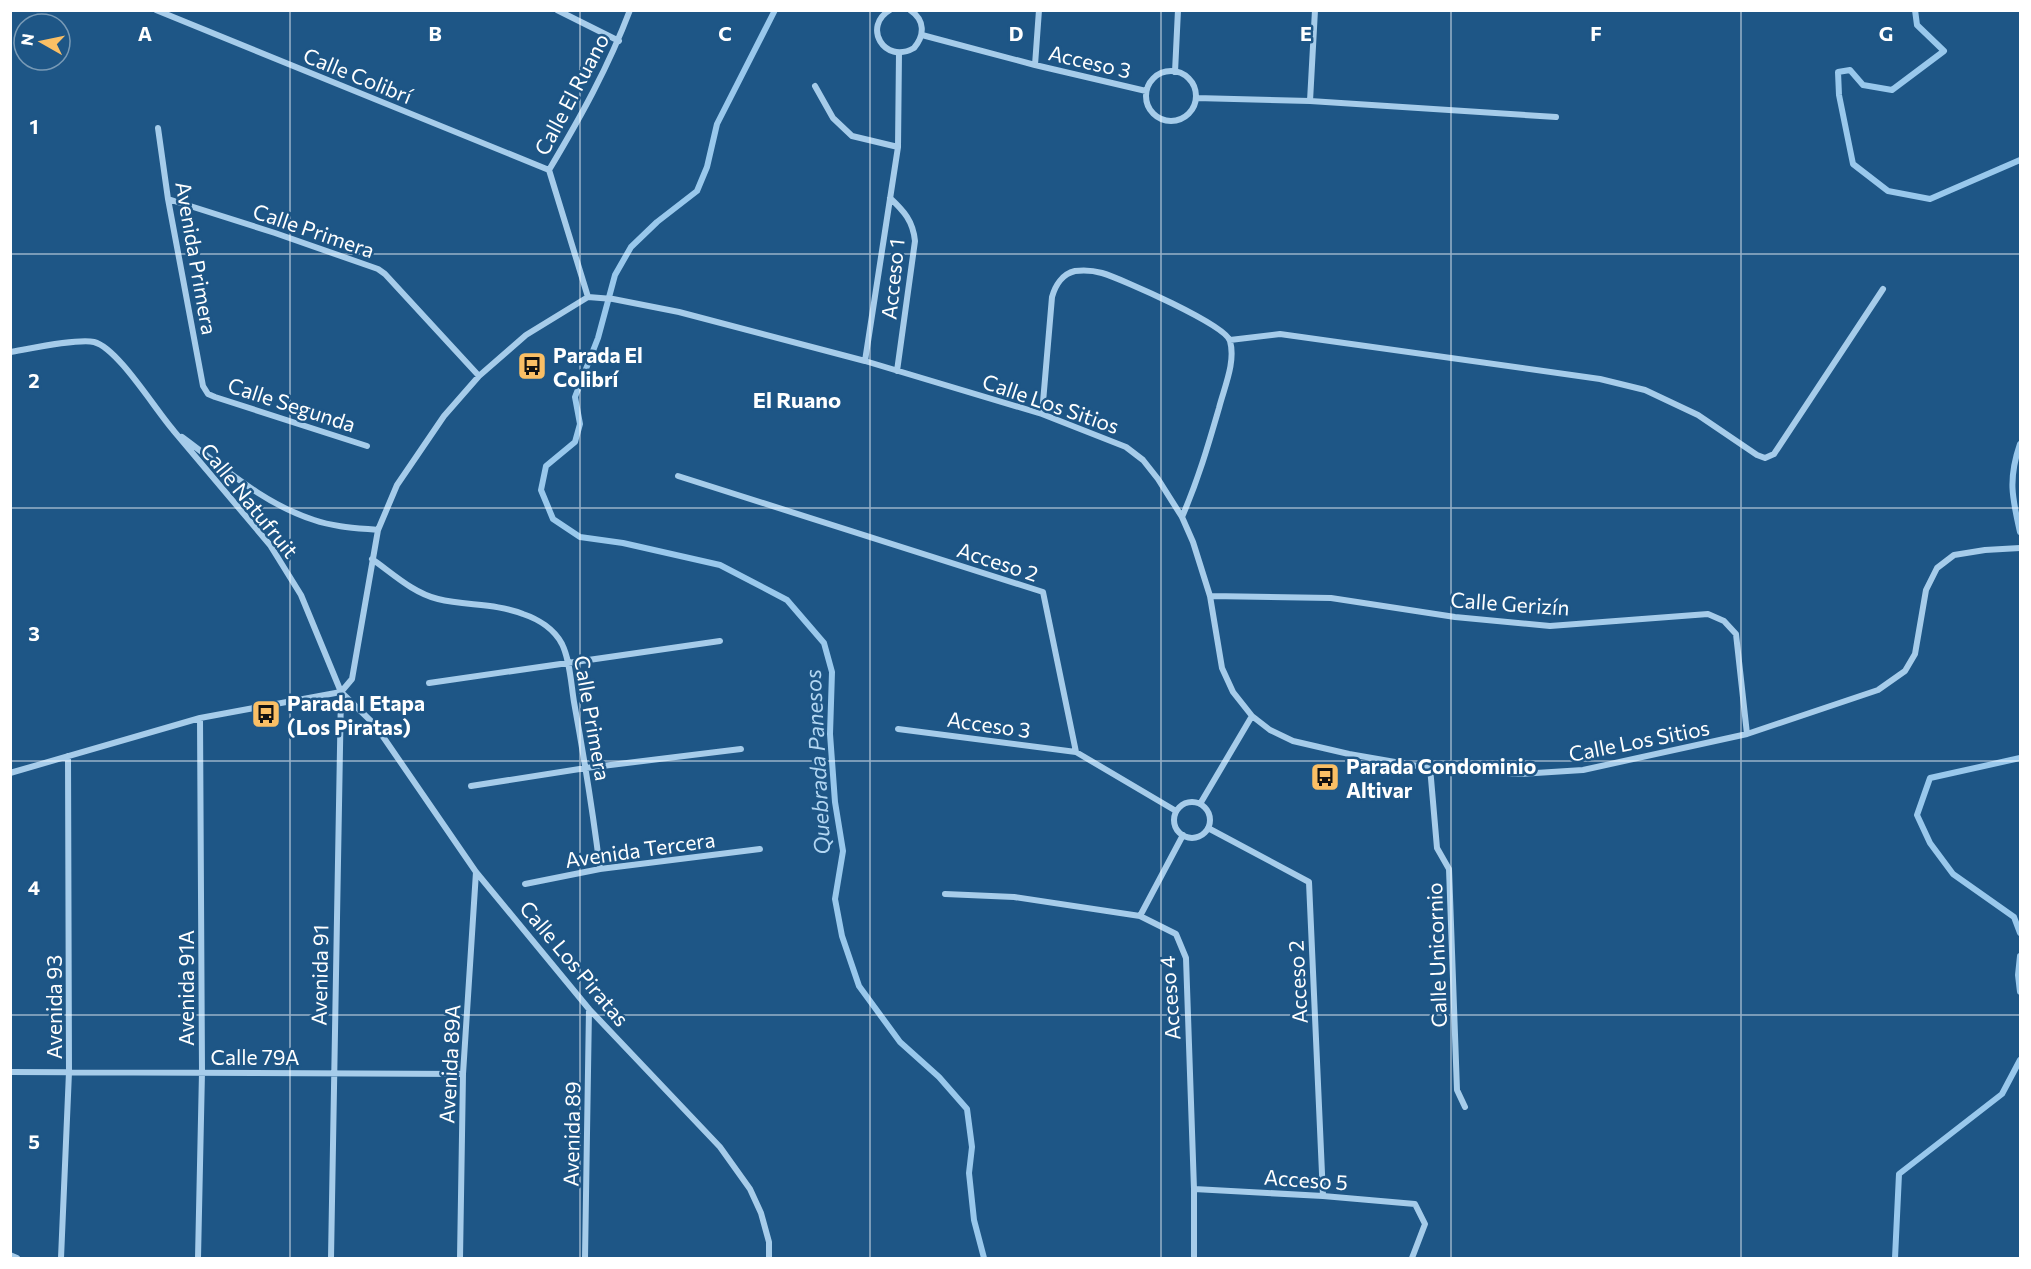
<svg xmlns="http://www.w3.org/2000/svg" width="2031" height="1269" viewBox="0 0 2031 1269" font-family="Commissioner,sans-serif">
	<style>
		.lines { fill: none; stroke-linecap: round; stroke-linejoin: round }
		.stream { stroke: #99c8ec; stroke-width: 6 }
		.minor { stroke: #a6ccea; stroke-width: 6 }
		.grid { fill: none; stroke: #fff; stroke-width: 1.5; stroke-opacity: 0.55 }
		.labels { text-anchor: middle; dominant-baseline: central; stroke-width: 5; stroke-linejoin: round; paint-order: stroke }
		.street-label { font-size: 21px; fill: #fff; stroke: #1e5686 }
		.poi-label { font-size: 21px; font-weight: bold; fill: #fff; stroke: #1e5686; text-anchor: start }
		.neighbourhood-label { font-size: 22px; font-weight: bold; fill: #fff; stroke: #1e5686 }
		.water-label { font-size: 22px; font-style: italic; fill: #b2d6f2; stroke: #1e5686 }
		.grid-label { font-size: 20px; text-anchor: middle; font-weight: bold; fill: #fff; stroke: #1e5686; stroke-width: 5; stroke-linejoin: round; paint-order: stroke }
	</style>
	<rect width="100%" height="100%" fill="#1e5686"/>
	<g class="lines">
		<path class="stream" d="M 775,10 L 717,124 L 707,167 L 697,191 L 657,222 L 631,247 L 615,275 L 598,338 L 575,397 L 580,424 L 575,442 L 546,466 L 541,490 L 553,519 L 580,537 L 623,543 L 720,565 L 787,600 L 824,643 L 832,672 L 830,734 L 835,802 L 843,851 L 835,899 L 842,936 L 859,986 L 900,1042 L 939,1077 L 967,1109 L 972,1147 L 969,1173 L 974,1220 L 984,1258
			M 1915,10 L 1917,25 L 1944,51 L 1892,90 L 1863,85 L 1850,70 L 1838,72 L 1839,95 L 1853,164 L 1888,191 L 1930,199 L 2020,160
			M 2020,444 C 2008,479 2012,497 2020,532
			M 2020,758 L 1930,778 L 1917,815 L 1930,843 L 1953,874 L 2014,917 L 2020,933
			M 2020,956 L 2018,975 L 2020,992
			M 1895,1258 L 1899,1174 L 2002,1094 L 2020,1060"/>
		<path class="minor" d="M 156,10 L 549,170
			M 557,10 L 619,41
			M 890,10 C 862,26 884,65 914,48 C 925,35 925,20 910,10
			M 922,35 L 1035,65 L 1146,91
			M 1035,65 L 1039,10
			M1146 96a25 25 0 1 1 50 0a25 25 0 1 1-50 0Z
			M 1175,72 L 1178,10
			M 815,86 L 833,118 L 852,136 L 898,147
			M 1196,98 L 1310,101 L 1556,117
			M 1310,101 L 1315,10
			M 158,128 L 168,199 L 203,386 L 208,394 L 215,397 L 367,446
			M 890,198 C 904,211 913,221 915,241 L 897,371
			M 168,199 L 275,233 L 378,269 L 385,274 L 479,376
			M 588,297 L 549,170 C 580,118 608,68 630,10
			M 1230,340 L 1280,334 L 1600,379 L 1645,390 L 1698,415 L 1757,455 L 1765,458 L 1774,454 L 1883,289
			M 10,352 C 28,349 79,338 94,342 C 118,348 156,411 174,431
			M 865,361 L 898,147 L 899,53
			M 1042,414 L 1052,297 C 1055,286 1062,274 1075,271 C 1083,270 1095,271 1102,273 C 1122,279 1226,325 1230,341 C 1236,362 1224,388 1219,408 C 1208,446 1198,480 1182,517
			M 173,430 L 270,545 L 301,595 L 341,692 L 331,1258
			M 182,437 C 224,468 264,504 314,520 C 334,527 357,528 378,530
			M 678,476 L 1043,592 L 1076,752 L 1176,811
			M 372,559 C 392,573 413,593 438,599 C 466,606 495,603 523,614 C 538,619 554,629 562,644 C 570,660 571,684 574,702 C 584,757 593,813 600,869
			M 1210,596 L 1331,598 L 1455,617 L 1550,626 L 1708,614 L 1724,621 L 1736,634 L 1747,734
			M 429,683 L 720,641
			M 341,692 L 375,725 L 476,872 L 589,1009 L 720,1147 L 750,1189 L 761,1213 L 769,1242 L 769,1258
			M 898,729 L 1076,752
			M 1430,767 L 1437,848 L 1449,869 L 1457,1090 L 1465,1107
			M 10,773 L 200,718 L 341,692 L 352,679 L 378,530 L 397,485 L 444,416 L 479,376 L 526,335 L 588,297 L 613,299 L 679,312 L 865,361 L 1042,414 L 1126,447 L 1143,460 L 1158,479 L 1182,517 L 1193,542 L 1210,596 L 1222,668 L 1233,692 L 1252,716 L 1270,730 L 1293,741 L 1349,754 L 1424,767 L 1520,774 L 1583,770 L 1747,734 L 1878,690 L 1905,671 L 1915,654 L 1926,590 L 1937,568 L 1954,555 L 1985,550 L 2020,548
			M 471,786 L 586,768 L 741,749
			M1174 820a18 18 0 1 1 36 0a18 18 0 1 1-36 0Z
			M 1200,804 L 1252,716
			M 1208,828 L 1309,882 L 1323,1196
			M 525,884 L 600,869 L 760,849
			M 945,894 L 1014,897 L 1140,916 L 1176,934 L 1186,958 L 1194,1189 L 1194,1258
			M 1140,916 L 1183,835
			M 10,1072 L 463,1074
			M 1194,1189 L 1323,1196 L 1415,1204 L 1425,1224 L 1412,1258
			M 10,1255 L 17,1258
			M 61,1258 L 69,1072 L 68,756
			M 198,1258 L 202,1072 L 200,718
			M 460,1258 L 463,1074 L 476,872
			M 585,1258 L 589,1009"/>
	</g>
	<path class="grid" d="M 290,10 L 290,1258M 580,10 L 580,1258M 870,10 L 870,1258M 1161,10 L 1161,1258M 1451,10 L 1451,1258M 1741,10 L 1741,1258M 10,254 L 2020,254M 10,508 L 2020,508M 10,761 L 2020,761M 10,1015 L 2020,1015"/>
	<defs>
		<g id="bus-square" transform="scale(1.5)"><rect x="-9" y="-9" width="18" height="18" rx="4" fill="#fabf65" stroke="#1e5686"/><path d="M-5-6H5V4H4V6H2V4H-2V6H-4V4H-5ZM-3.5-4V0h7V-4ZM-3.5 1.2v1.5H-2V1.2ZM2 1.2v1.5H3.5V1.2Z" fill="#111"/></g>
	</defs>
	<g fill-rule="evenodd">
		<use href="#bus-square" x="532" y="366"/>
		<use href="#bus-square" x="266" y="714"/>
		<use href="#bus-square" x="1325" y="777"/>
	</g>
	<g class="labels">
		<g class="street-label">
			<text transform="translate(1090 61) rotate(13)">Acceso 3</text>
			<text transform="translate(358 75) rotate(22)">Calle Colibrí</text>
			<text transform="translate(571 94) rotate(-62)">Calle El Ruano</text>
			<text transform="translate(314 230) rotate(19)">Calle Primera</text>
			<text transform="translate(197 258) rotate(80)">Avenida Primera</text>
			<text transform="translate(892 279) rotate(-84)">Acceso 1</text>
			<text transform="translate(1051 403) rotate(19)">Calle Los Sitios</text>
			<text transform="translate(292 404) rotate(18)">Calle Segunda</text>
			<text transform="translate(250 500) rotate(51)">Calle Natufruit</text>
			<text transform="translate(998 561) rotate(18)">Acceso 2</text>
			<text transform="translate(1510 603) rotate(4)">Calle Gerizín</text>
			<text transform="translate(593 718) rotate(80)">Calle Primera</text>
			<text transform="translate(989 724) rotate(8)">Acceso 3</text>
			<text transform="translate(1639 740) rotate(-11)">Calle Los Sitios</text>
			<text transform="translate(640 849) rotate(-8)">Avenida Tercera</text>
			<text transform="translate(1436 955) rotate(-92)">Calle Unicornio</text>
			<text transform="translate(575 963) rotate(50)">Calle Los Piratas</text>
			<text transform="translate(319 975) rotate(-89)">Avenida 91</text>
			<text transform="translate(1297 982) rotate(-93)">Acceso 2</text>
			<text transform="translate(185 988) rotate(-90)">Avenida 91A</text>
			<text transform="translate(1169 998) rotate(-94)">Acceso 4</text>
			<text transform="translate(53 1007) rotate(-90)">Avenida 93</text>
			<text x="255" y="1056">Calle 79A</text>
			<text transform="translate(449 1064) rotate(-87)">Avenida 89A</text>
			<text transform="translate(571 1134) rotate(-89)">Avenida 89</text>
			<text transform="translate(1306 1179) rotate(4)">Acceso 5</text>
		</g>
		<g class="poi-label">
			<text x="553" y="354">Parada El<tspan x="553" dy="24">Colibrí</tspan></text>
			<text x="287" y="702">Parada I Etapa<tspan x="287" dy="24">(Los Piratas)</tspan></text>
			<text x="1346" y="765">Parada Condominio<tspan x="1346" dy="24">Altivar</tspan></text>
		</g>
		<g class="neighbourhood-label">
			<text x="797" y="399">El Ruano</text>
		</g>
		<g class="water-label">
			<text transform="translate(817 762) rotate(-93)">Quebrada Panesos</text>
		</g>
	</g>
	<g class="grid-label">
		<text x="145" y="41">A</text>
		<text x="435" y="41">B</text>
		<text x="725" y="41">C</text>
		<text x="1016" y="41">D</text>
		<text x="1306" y="41">E</text>
		<text x="1596" y="41">F</text>
		<text x="1886" y="41">G</text>
		<text x="34" y="134">1</text>
		<text x="34" y="388">2</text>
		<text x="34" y="641">3</text>
		<text x="34" y="895">4</text>
		<text x="34" y="1149">5</text>
	</g>
	<rect width="2031" height="1269" fill="none" stroke="#ffffff" stroke-width="24"/>
	<g transform="translate(42 42) rotate(279)"><circle r="28" fill="#1e5686" stroke="#789ab6" stroke-width="1.5"/>
	<path d="M0-4.5L10 22L0 15L-10 22Z" fill="#fabf65"/>
	<text y="-9" font-size="16" font-weight="bold" text-anchor="middle" fill="#ffffff">N</text>
	</g>
</svg>
